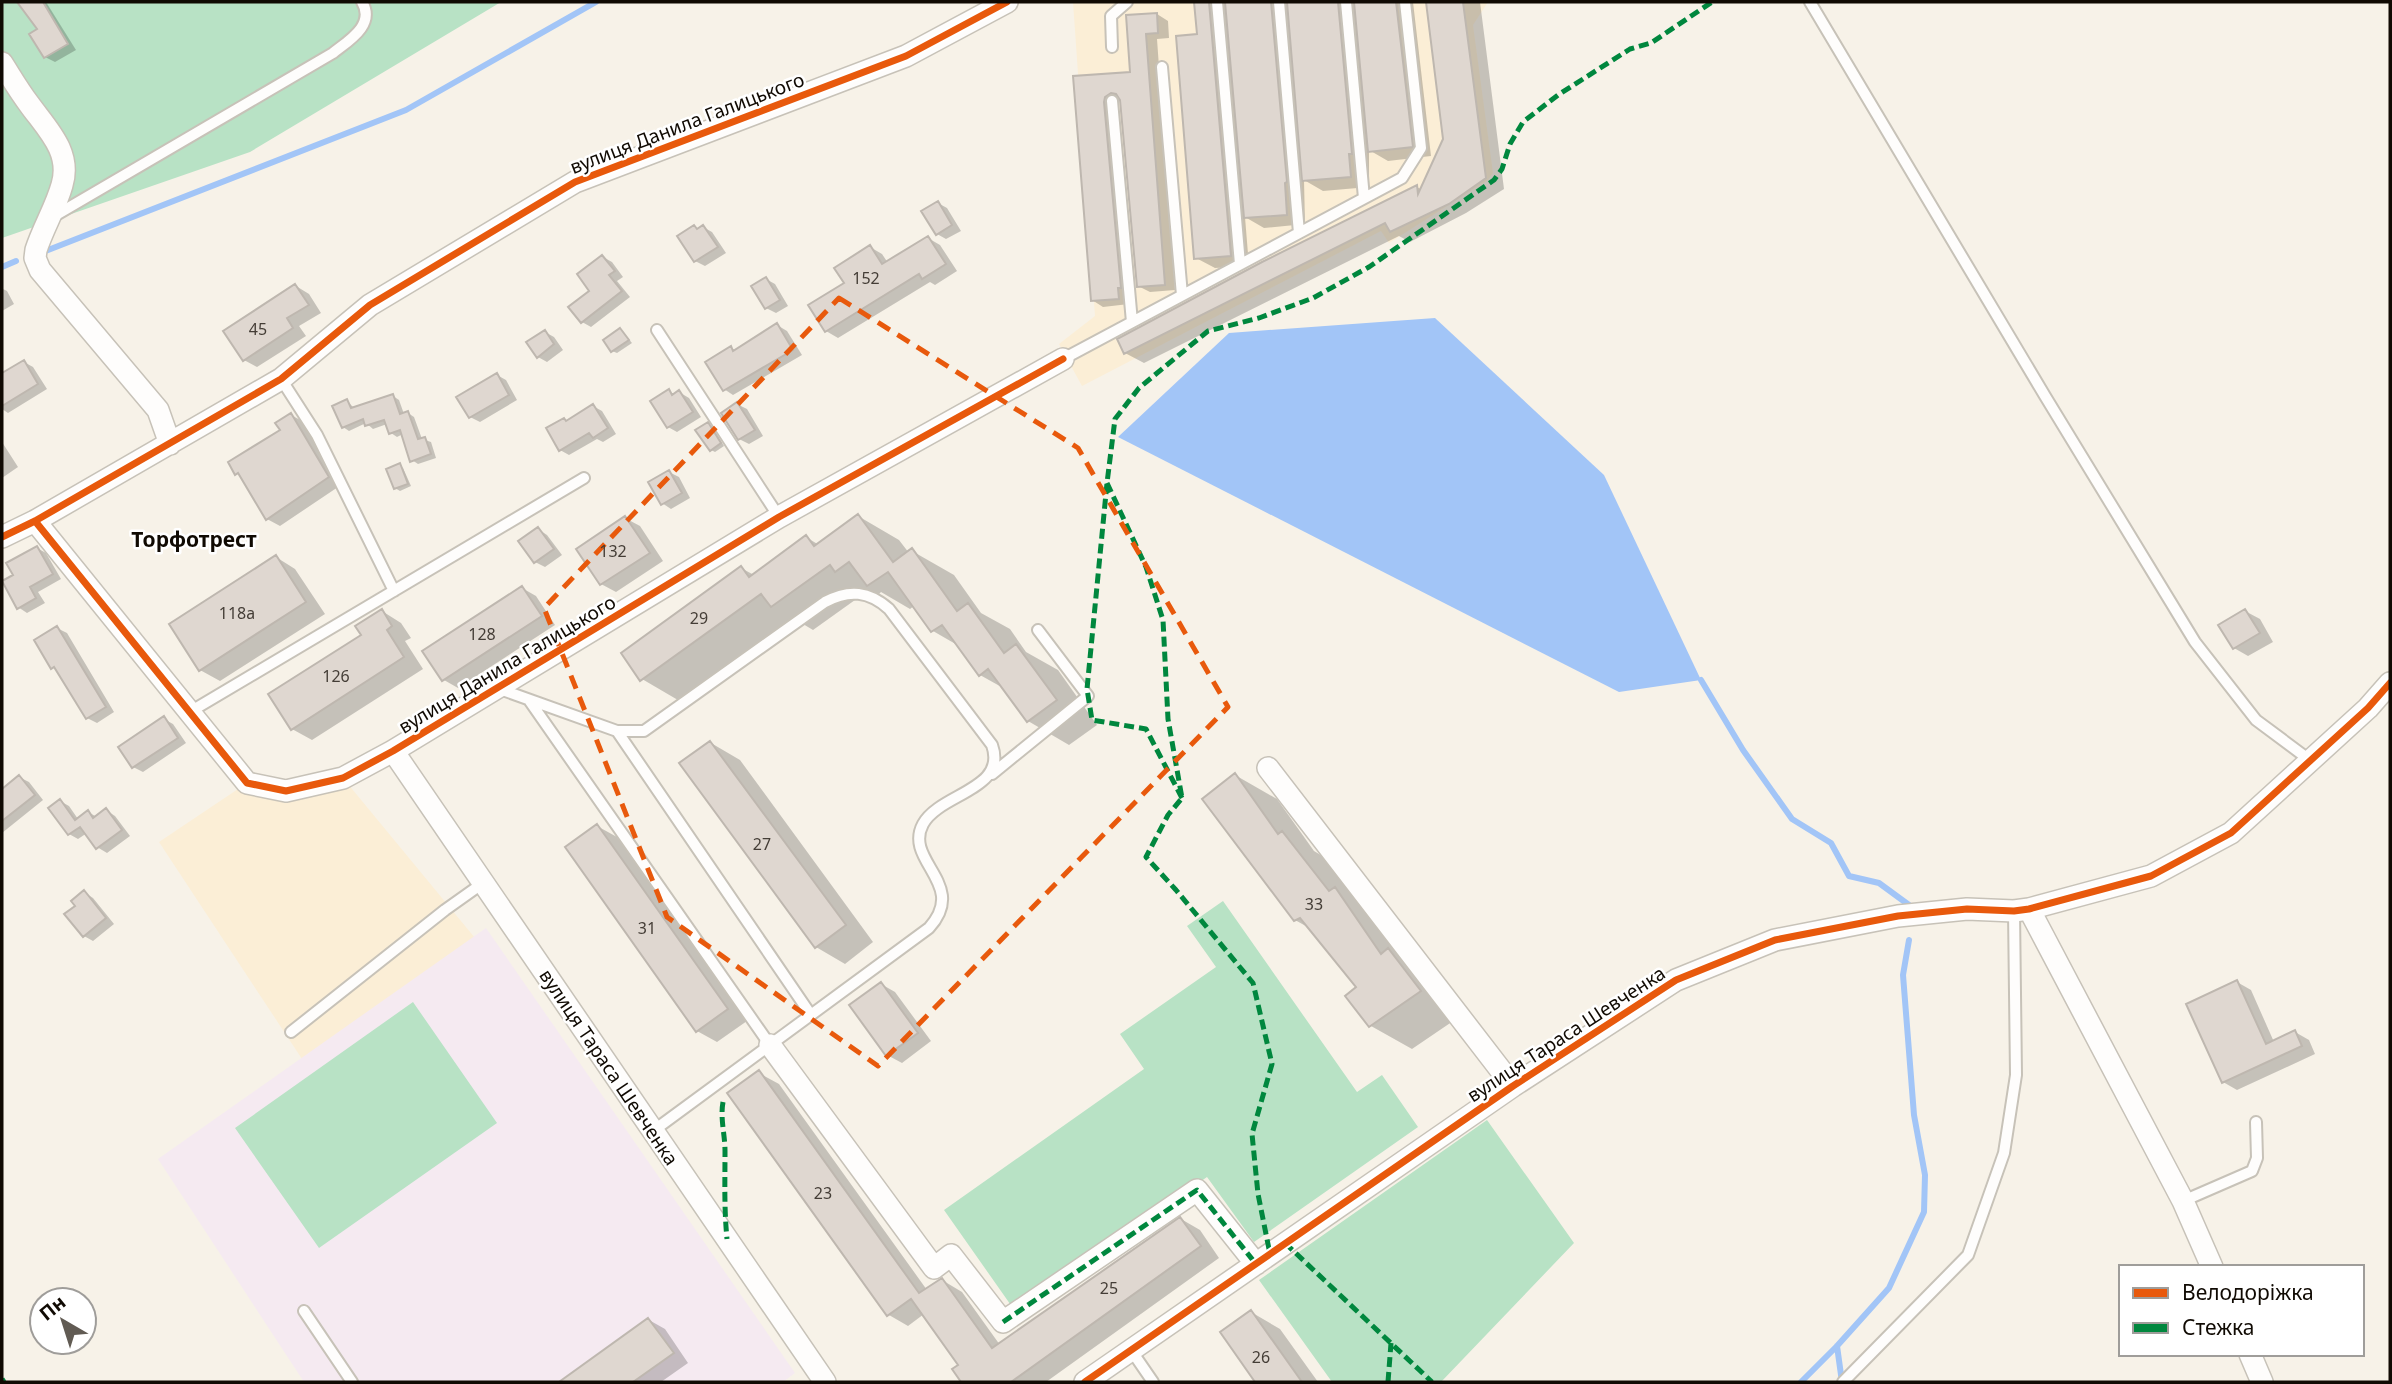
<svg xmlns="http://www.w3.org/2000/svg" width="2392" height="1384" viewBox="0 0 2392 1384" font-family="'Noto Sans',sans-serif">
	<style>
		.built { fill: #fbeed6 }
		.education { fill: #f5eaf1 }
		.green { fill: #b8e2c5 }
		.water { fill: #a2c5f7 }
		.shadow { fill: #0003 }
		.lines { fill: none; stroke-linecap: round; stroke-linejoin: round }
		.stream { stroke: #a2c5f7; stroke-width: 6 }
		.building { fill: #dfd7d0; stroke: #beb7af; stroke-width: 2 }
		.lane-casing { stroke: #c7c2b8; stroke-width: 14 }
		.street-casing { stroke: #c7c2b8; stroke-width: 24 }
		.lane { stroke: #fefdfc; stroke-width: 10 }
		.street { stroke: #fefdfc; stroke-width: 21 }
		.quiet { stroke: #00873e; stroke-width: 5; stroke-dasharray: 10 5; stroke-linecap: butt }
		.cycleway-casing { stroke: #fff; stroke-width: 11 }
		.cycleway { stroke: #e8590c; stroke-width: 7 }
		.marked { fill: none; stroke: #e8590c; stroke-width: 5; stroke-dasharray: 14 9; stroke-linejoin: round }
		.labels { text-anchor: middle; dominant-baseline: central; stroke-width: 5; stroke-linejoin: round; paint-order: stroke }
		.number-label { font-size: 16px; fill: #443d36 }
		.street-label { font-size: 19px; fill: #100a03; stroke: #fff }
		.neighbourhood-label { font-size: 21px; font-weight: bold; fill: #100a03; stroke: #fff }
	</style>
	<rect width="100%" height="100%" fill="#f7f2e8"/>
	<path class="built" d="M 1073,2 L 1488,2 L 1473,25 L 1493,173 L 1488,180 L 1389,243 L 1381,231 L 1082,386 L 1059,344 L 1095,316 Z
		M 343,778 L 475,938 L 302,1059 L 159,842 L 247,783 Z"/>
	<path class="education" d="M 486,928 L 795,1373 L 783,1382 L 304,1382 L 158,1159 Z"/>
	<path class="green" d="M 2,2 L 501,2 L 250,152 L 2,238 Z
		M 1223,901 L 1357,1092 L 1382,1075 L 1418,1127 L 1254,1242 L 1207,1177 L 1015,1311 L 944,1210 L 1144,1069 L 1120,1034 L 1216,967 L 1187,926 Z
		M 413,1002 L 497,1123 L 319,1248 L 235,1128 Z
		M 1487,1120 L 1574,1243 L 1441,1382 L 1332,1382 L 1259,1280 Z"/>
	<path class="water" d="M 1435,318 L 1604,475 L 1701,680 L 1619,692 L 1118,437 L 1229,333 Z"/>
	<path class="shadow" d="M 20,2 L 46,2 L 76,50 L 55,62 L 45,57 L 39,30 Z
		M 1196,2 L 1413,2 L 1431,156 L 1388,161 L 1369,150 L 1369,187 L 1323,191 L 1304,180 L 1305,224 L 1264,228 L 1245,217 L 1249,266 L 1215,268 L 1196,258 L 1199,36 Z
		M 1428,2 L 1480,2 L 1504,189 L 1466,213 L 1410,242 L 1399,236 L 1144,363 L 1125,353 L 1417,187 L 1422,190 L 1445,140 Z
		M 1157,14 L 1168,21 L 1169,38 L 1157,39 L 1175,290 L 1150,292 L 1138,286 L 1122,99 L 1116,103 L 1129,304 L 1103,307 L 1092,300 L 1075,77 L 1132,73 L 1128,17 Z
		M 938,203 L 947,208 L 961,231 L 946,239 L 937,234 Z
		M 694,227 L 699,230 L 703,227 L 712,232 L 726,253 L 705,266 L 695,261 Z
		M 928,238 L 940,245 L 957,271 L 935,285 L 930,282 L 838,338 L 826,331 L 870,247 L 882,254 L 888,263 Z
		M 603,257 L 612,262 L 623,277 L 617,281 L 630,297 L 591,327 L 582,322 Z
		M 766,279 L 775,284 L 788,306 L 776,313 L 766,308 Z
		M 296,286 L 309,294 L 321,313 L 299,326 L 306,336 L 257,367 L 244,360 Z
		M 3,289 L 7,291 L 14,304 L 2,311 Z
		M 777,325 L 787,331 L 802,355 L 733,395 L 724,389 L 731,348 L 736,351 Z
		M 621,330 L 632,343 L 617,353 L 612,351 Z
		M 545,332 L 554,337 L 563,350 L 547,362 L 538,357 Z
		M 24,362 L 33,367 L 47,389 L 8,413 L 2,409 L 2,375 Z
		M 497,375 L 506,380 L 517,400 L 480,422 L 470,417 Z
		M 669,391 L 675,395 L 679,392 L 689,398 L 701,417 L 677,432 L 668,427 Z
		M 393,396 L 399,400 L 404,414 L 408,413 L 414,417 L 422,439 L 431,442 L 436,458 L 418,464 L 412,460 L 403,434 L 397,437 L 391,433 L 387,424 L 373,429 L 366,423 L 349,431 L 343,427 L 347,401 L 355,409 Z
		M 737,404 L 747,409 L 763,436 L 749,444 L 739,439 Z
		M 593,406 L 602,411 L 616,434 L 603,442 L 597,439 L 569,455 L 560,450 L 564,420 L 567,422 Z
		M 291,415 L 304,422 L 341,485 L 280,526 L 267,519 L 242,476 L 237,474 L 283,431 Z
		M 708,424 L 712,426 L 724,446 L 715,452 L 711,450 Z
		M 2,442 L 18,467 L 2,478 Z
		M 399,465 L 403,468 L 411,486 L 400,491 L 395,488 Z
		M 669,472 L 679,477 L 690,498 L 671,509 L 662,503 Z
		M 858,516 L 899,540 L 909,553 L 912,551 L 954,575 L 981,613 L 1010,629 L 1026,652 L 1058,670 L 1097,725 L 1069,745 L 1028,721 L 1005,689 L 980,675 L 959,646 L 933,631 L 914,606 L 910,609 L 881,592 L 878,595 L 869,590 L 813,630 L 798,621 L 683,703 L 642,679 L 741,568 L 754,575 L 806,537 L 819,545 Z
		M 625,518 L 640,526 L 663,561 L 616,592 L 601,584 Z
		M 538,529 L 547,535 L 562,555 L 545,567 L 535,562 Z
		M 37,548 L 46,553 L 61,579 L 38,592 L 45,603 L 27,613 L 18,607 L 15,576 Z
		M 276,557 L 295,569 L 325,614 L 220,681 L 200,670 Z
		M 522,588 L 536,596 L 555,625 L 458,688 L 444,680 L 425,651 Z
		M 382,611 L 401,623 L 411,638 L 405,641 L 423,669 L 312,740 L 292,729 Z
		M 2245,611 L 2260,619 L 2273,642 L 2248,656 L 2234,648 Z
		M 57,628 L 67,633 L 114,712 L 97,723 L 87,718 L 59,672 L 52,667 Z
		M 164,719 L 173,724 L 186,743 L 143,772 L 133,767 Z
		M 711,743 L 740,760 L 873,942 L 845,964 L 816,947 Z
		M 1235,775 L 1277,799 L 1314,851 L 1324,857 L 1462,1015 L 1412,1049 L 1371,1026 L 1359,987 L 1313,930 L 1295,920 Z
		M 19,777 L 29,782 L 43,800 L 2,833 L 2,791 Z
		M 60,801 L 69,806 L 78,819 L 88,812 L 97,817 L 106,810 L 115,816 L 130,836 L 107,853 L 97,847 L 87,833 L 78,839 L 69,834 Z
		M 597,826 L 617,837 L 747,1021 L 717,1042 L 697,1031 Z
		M 84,892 L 93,898 L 114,924 L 93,941 L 84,936 L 77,906 Z
		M 2237,982 L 2251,990 L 2274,1042 L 2295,1032 L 2309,1040 L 2315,1054 L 2237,1090 L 2223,1082 Z
		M 881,984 L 895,992 L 931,1041 L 902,1063 L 887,1055 Z
		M 759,1073 L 779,1084 L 927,1290 L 942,1280 L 962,1292 L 1000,1345 L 1181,1219 L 1200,1230 L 1219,1258 L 1046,1382 L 963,1382 L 954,1370 L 961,1365 L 924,1314 L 908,1326 L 889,1315 Z
		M 1251,1312 L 1280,1329 L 1318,1382 L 1257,1382 L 1222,1333 Z
		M 649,1320 L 665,1329 L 688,1363 L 661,1382 L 562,1382 Z"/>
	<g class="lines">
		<path class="stream" d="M 43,252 L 406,110 L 596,2
			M 2,267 L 16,261
			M 1701,680 L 1743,750 L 1792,819 L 1831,843 L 1849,876 L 1879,883 L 1909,905 L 1909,908
			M 1837,1346 L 1842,1382
			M 1801,1382 L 1837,1346 L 1889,1288 L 1924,1212 L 1925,1175 L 1914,1115 L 1903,975 L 1909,940"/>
	</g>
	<path class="building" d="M 17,2 L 43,2 L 68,44 L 44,58 L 29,34 L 37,29 Z
		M 1194,2 L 1209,2 L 1231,256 L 1194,259 L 1176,36 L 1197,34 Z
		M 1225,2 L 1271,2 L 1287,182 L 1285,183 L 1287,215 L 1244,218 Z
		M 1287,2 L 1338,2 L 1352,154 L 1349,154 L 1351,177 L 1302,181 Z
		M 1354,2 L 1396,2 L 1413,147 L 1368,152 Z
		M 1426,2 L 1463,2 L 1486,178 L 1449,204 L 1390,232 L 1385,223 L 1124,354 L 1117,339 L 1262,262 L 1417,185 L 1418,194 L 1443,139 Z
		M 1157,13 L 1158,33 L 1146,34 L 1165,285 L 1137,287 L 1120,100 L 1116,94 L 1111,93 L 1105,97 L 1104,102 L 1121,288 L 1118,288 L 1119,299 L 1091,301 L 1073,76 L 1130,72 L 1126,15 Z
		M 938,201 L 952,225 L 936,235 L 921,211 Z
		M 694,225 L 697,229 L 703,225 L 718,247 L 694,262 L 677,236 Z
		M 928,236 L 946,264 L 922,279 L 919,274 L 825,332 L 808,305 L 844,283 L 834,268 L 870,245 L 882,264 Z
		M 602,255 L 615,271 L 609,275 L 622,291 L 581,323 L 568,307 L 589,291 L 577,274 Z
		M 766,277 L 780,300 L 765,309 L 751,286 Z
		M 295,284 L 309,305 L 287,318 L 293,328 L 243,361 L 223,331 Z
		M 777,323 L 793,350 L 723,391 L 705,362 L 731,346 L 733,351 Z
		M 620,328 L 629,340 L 611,352 L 603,340 Z
		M 545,330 L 554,344 L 537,358 L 526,342 Z
		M 24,360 L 38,384 L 2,406 L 2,373 Z
		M 497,373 L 509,395 L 469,418 L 456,397 Z
		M 669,389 L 672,395 L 679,390 L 693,412 L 667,428 L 650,401 Z
		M 393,394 L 400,414 L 408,411 L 418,439 L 425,437 L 431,454 L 410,462 L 400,430 L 389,434 L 384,420 L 365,426 L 363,419 L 342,428 L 332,406 L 347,399 L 351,408 Z
		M 737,402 L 755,430 L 738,440 L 721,413 Z
		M 593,404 L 608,428 L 593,438 L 589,433 L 559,451 L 546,428 L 564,418 L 566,421 Z
		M 291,413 L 329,477 L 266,520 L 238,473 L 235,475 L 228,462 L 280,430 L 275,423 Z
		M 708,422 L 721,443 L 710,451 L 695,430 Z
		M 400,463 L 408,484 L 394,489 L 386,469 Z
		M 669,470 L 682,493 L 661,505 L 648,482 Z
		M 858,514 L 893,562 L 912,548 L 957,611 L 968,603 L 1004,653 L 1016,644 L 1057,700 L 1027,722 L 988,669 L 979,676 L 942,625 L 931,632 L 888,572 L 867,586 L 849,562 L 835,572 L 830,565 L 771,607 L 761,594 L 640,681 L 621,653 L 741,566 L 749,577 L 806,535 L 814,546 Z
		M 625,516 L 650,553 L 600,585 L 576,549 Z
		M 538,527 L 554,549 L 534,563 L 518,541 Z
		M 37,546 L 53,574 L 30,587 L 36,598 L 17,609 L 2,581 L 13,575 L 6,563 Z
		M 276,555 L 306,602 L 199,671 L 169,624 Z
		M 522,586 L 542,616 L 442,681 L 422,651 Z
		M 382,609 L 392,626 L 387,630 L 404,657 L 291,730 L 268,694 L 361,635 L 355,626 Z
		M 2245,609 L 2260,633 L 2233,649 L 2218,625 Z
		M 57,626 L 106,707 L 86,719 L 54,667 L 51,669 L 34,640 Z
		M 164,716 L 178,738 L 132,768 L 118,747 Z
		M 710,741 L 846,925 L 815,948 L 679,763 Z
		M 1235,773 L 1278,834 L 1282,831 L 1329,891 L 1335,887 L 1381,954 L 1388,948 L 1421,991 L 1369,1027 L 1345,996 L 1356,987 L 1300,918 L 1294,921 L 1202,799 Z
		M 19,775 L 35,795 L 2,821 L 2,789 Z
		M 60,799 L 75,820 L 88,810 L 93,818 L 106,808 L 122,830 L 96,849 L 80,827 L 68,835 L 48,808 Z
		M 597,824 L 728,1009 L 696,1032 L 565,847 Z
		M 84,890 L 106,918 L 83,937 L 64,914 L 75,906 L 71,901 Z
		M 2237,980 L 2266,1044 L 2295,1030 L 2302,1046 L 2222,1083 L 2186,1004 Z
		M 881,982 L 918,1033 L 886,1056 L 849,1005 Z
		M 759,1070 L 919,1293 L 942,1278 L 992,1348 L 1180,1217 L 1201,1246 L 1011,1382 L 961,1382 L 952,1369 L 958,1365 L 911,1299 L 887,1316 L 727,1093 Z
		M 1251,1310 L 1302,1382 L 1255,1382 L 1220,1332 Z
		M 648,1318 L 674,1353 L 633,1382 L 559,1382 Z"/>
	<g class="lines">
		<g class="lane-casing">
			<path id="lane" d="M 1217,2 L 1240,264
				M 1279,2 L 1299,233
				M 1346,2 L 1364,198
				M 1810,2 L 2045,396 L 2195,642 L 2256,720 L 2311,761
				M 1112,47 L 1111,16 L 1127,2
				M 1162,67 L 1182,295
				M 1112,101 L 1132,322
				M 51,218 L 333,53 C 348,41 376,25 362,2
				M 657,330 L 779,517
				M 1063,359 L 1402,178 L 1421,148 L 1405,2
				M 281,379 L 317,435 L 394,591
				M 497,688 L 617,731 L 644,731 L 825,602 C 849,589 869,591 889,609 L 992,745 C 1008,790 940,793 923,824 C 903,861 969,884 929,928 L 653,1131
				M 529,700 L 770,1045
				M 188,713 L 584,478
				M 617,731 L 811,1015
				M 992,774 L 1088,696 L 1038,630
				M 291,1032 L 445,910 L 483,883
				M 2183,1201 L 2252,1171 L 2257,1158 L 2256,1122
				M 304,1311 L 352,1382
				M 1131,1350 L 1153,1382
				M 1843,1382 L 1968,1255 L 2004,1153 L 2016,1075 L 2014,911"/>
		</g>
		<g class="street-casing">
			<path id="street" d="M 2,63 C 11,77 19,91 29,104 C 47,129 72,152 62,185 C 56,207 43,228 36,250 L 35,258 L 40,270 L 158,410 L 170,444
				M 35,521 L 247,783 L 286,791 L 343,778 L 393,751 L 779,517 L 1063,359
				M 2,537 L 35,521 L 281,379 L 370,305 L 575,182 L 906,56 L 1007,2
				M 393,751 L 825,1382
				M 1268,768 L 1513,1086
				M 2029,909 L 2183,1201 L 2212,1267
				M 770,1045 L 934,1268 L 951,1255 L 1003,1322 L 1197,1190 L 1256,1264
				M 2250,1354 L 2262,1382
				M 1085,1382 L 1513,1086 L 1676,980 L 1775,940 L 1898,916 L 1967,909 L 2014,911 L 2029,909 L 2151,876 L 2231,833 L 2368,708 L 2390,683"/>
		</g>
		<use href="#lane" class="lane"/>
		<use href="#street" class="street"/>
		<path class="quiet" d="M 1107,483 L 1146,567 L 1163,620 L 1168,719 L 1182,798 L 1168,815 L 1146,857 L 1176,890 L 1253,983 L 1272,1064 L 1252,1134 L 1258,1194 L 1270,1254
			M 1182,798 L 1146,729 L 1092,720 L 1087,689 L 1107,483 L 1115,419 L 1139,388 L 1208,331 L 1259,318 L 1313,298 L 1369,267 L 1494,180 L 1502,169 L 1510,144 L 1523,122 L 1558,95 L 1630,49 L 1651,43 L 1712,2
			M 723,1102 C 720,1119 725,1134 725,1151 C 725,1183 724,1207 727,1239
			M 1285,1243 L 1432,1382
			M 1003,1322 L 1197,1190 L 1256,1264
			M 2,1379 L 4,1382
			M 1388,1382 L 1391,1343"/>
		<g class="cycleway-casing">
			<path id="cycleway" d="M 35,521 L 247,783 L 286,791 L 343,778 L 393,751 L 779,517 L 1063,359
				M 2,537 L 35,521 L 281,379 L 370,305 L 575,182 L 906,56 L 1007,2
				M 1085,1382 L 1513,1086 L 1676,980 L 1775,940 L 1898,916 L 1967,909 L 2014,911 L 2029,909 L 2151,876 L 2231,833 L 2368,708 L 2390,683"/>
		</g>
		<use href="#cycleway" class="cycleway"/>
	</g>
	<path class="marked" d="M 839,298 L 1078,448 L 1228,707 L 878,1066 L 667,917 L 544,608 Z"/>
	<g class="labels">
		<g class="number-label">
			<text x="866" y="278">152</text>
			<text x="258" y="329">45</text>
			<text x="613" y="551">132</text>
			<text x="237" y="613">118а</text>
			<text x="699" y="618">29</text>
			<text x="482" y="634">128</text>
			<text x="336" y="676">126</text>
			<text x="762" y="844">27</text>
			<text x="1314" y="904">33</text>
			<text x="647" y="928">31</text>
			<text x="823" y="1193">23</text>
			<text x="1109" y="1288">25</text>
			<text x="1261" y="1357">26</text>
		</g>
		<g class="street-label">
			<text transform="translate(687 123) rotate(-21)">вулиця Данила Галицького</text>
			<text transform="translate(507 664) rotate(-31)">вулиця Данила Галицького</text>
			<text transform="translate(1566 1034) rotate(-33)">вулиця Тараса Шевченка</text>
			<text transform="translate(609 1067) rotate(56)">вулиця Тараса Шевченка</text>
		</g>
		<g class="neighbourhood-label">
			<text x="194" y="539">Торфотрест</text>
		</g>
	</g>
	<rect width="2392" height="1384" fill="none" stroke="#100a03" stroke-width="7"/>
	<rect x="2119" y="1265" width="245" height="91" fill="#ffffff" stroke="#9f9d9a" stroke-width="2"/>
	<rect x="2133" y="1288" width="35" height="10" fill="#e8590c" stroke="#9f9d9a" stroke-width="2"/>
	<text x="2182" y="1300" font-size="21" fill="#100a03">Велодоріжка</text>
	<rect x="2133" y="1323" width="35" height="10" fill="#00873e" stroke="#9f9d9a" stroke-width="2"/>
	<text x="2182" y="1335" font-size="21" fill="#100a03">Стежка</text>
	<g transform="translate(63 1321) rotate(321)"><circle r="33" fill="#ffffff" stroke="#9f9d9a" stroke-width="2"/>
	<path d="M0-5L12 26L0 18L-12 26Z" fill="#615b53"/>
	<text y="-10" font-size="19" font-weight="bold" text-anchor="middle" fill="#100a03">Пн</text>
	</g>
</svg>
